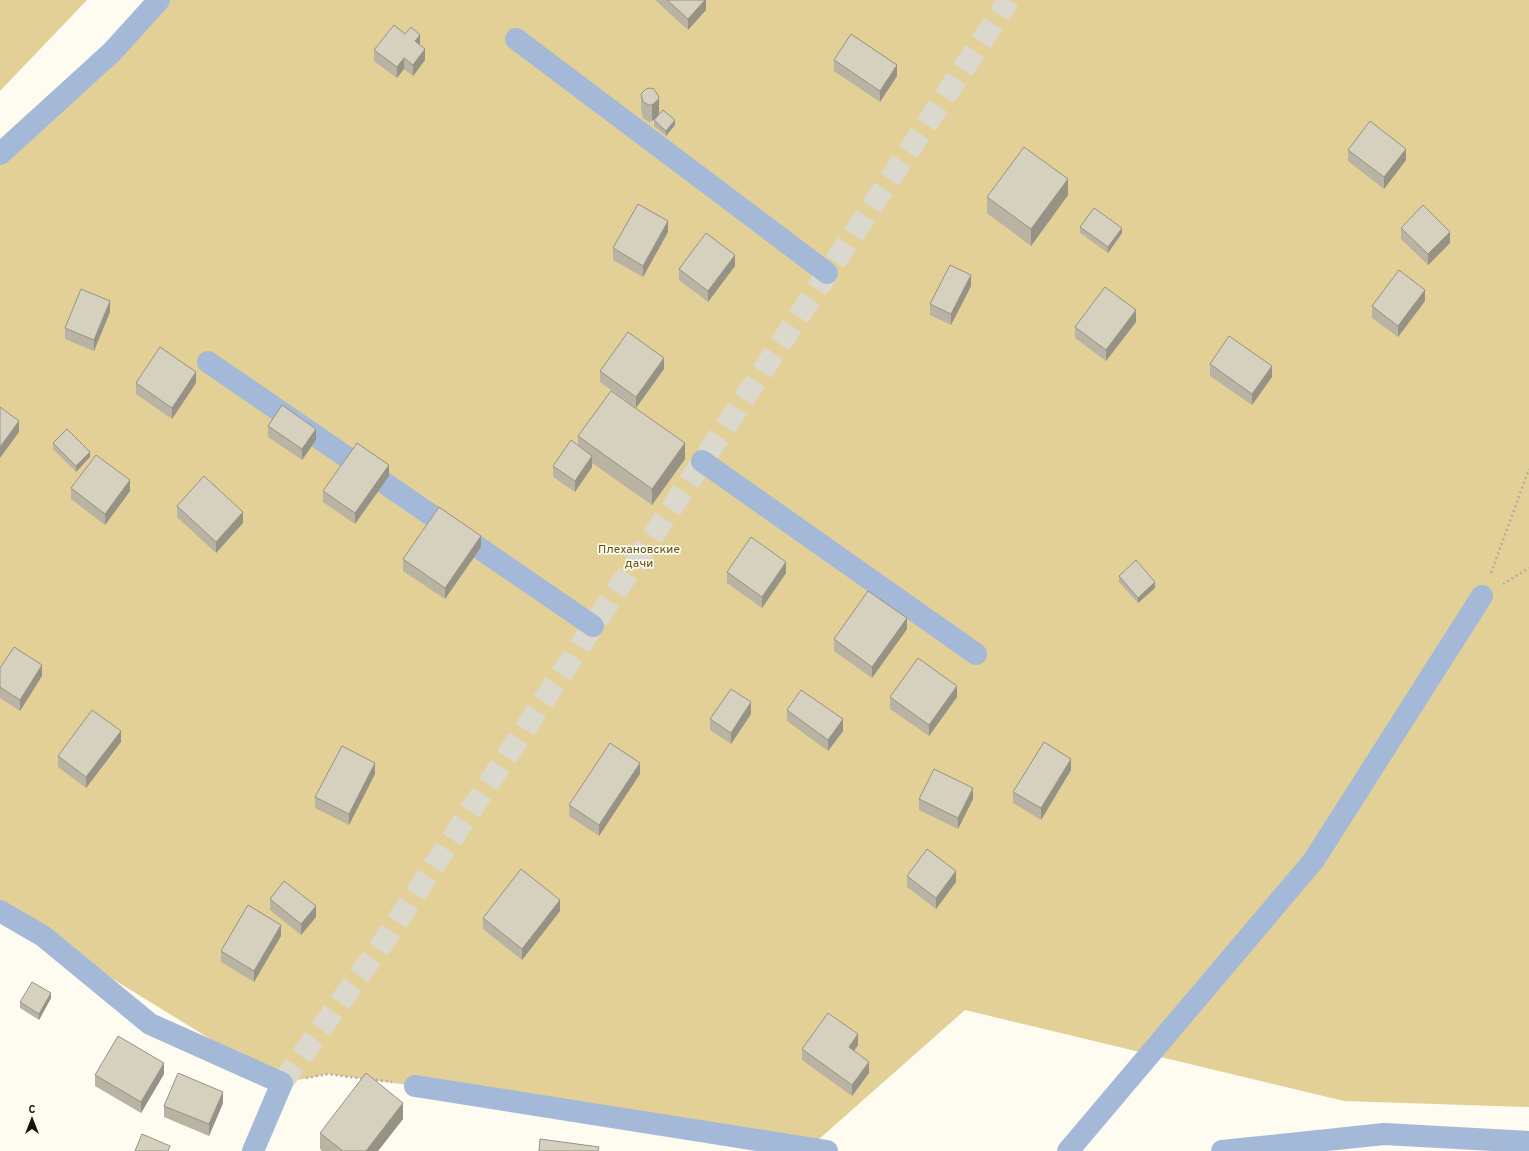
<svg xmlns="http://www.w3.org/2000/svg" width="1529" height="1151" viewBox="0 0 1529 1151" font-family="Overpass,sans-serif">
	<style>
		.green { fill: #e2d097 }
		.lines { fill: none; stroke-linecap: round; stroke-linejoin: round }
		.minor-tunnel { stroke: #dbd8ce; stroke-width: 22; stroke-dasharray: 22 11; stroke-linecap: butt }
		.path { stroke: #b0ada4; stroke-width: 2.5; stroke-dasharray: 2 3; stroke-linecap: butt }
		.minor { stroke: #a4b9d7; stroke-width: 22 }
		.wall { fill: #b8b3a3 }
		.shaded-wall { fill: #969285 }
		.building { fill: #d6d0be; stroke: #969285 }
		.labels { text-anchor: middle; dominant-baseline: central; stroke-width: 3.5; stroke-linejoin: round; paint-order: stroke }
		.park-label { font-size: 12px; fill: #63510f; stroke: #fefbf0 }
	</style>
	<rect width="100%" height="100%" fill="#fefbf0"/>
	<path class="green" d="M 0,0 L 87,0 L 0,91 Z
		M 159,0 L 1529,0 L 1529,1107 L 1344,1101 L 965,1010 L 809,1148 L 415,1086 L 328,1074 L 282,1083 L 20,922 L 0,911 L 0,154 Z"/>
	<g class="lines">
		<path class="minor-tunnel" d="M 282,1083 L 382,944 L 1009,0"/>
		<path class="path" d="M 1491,573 L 1529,469
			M 1503,584 L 1529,568
			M 306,1078 L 328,1074 L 364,1079
			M 371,1079 L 392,1082"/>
		<path class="minor" d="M 516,39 L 827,273
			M 0,154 L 112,52 L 159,0
			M 208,362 L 593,626
			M 702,461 L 976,654
			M 0,911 L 43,936 L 150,1024 L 282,1083 L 253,1151
			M 415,1086 L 827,1151
			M 1068,1151 L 1314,860 L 1482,596
			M 1222,1151 L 1384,1134 L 1529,1142"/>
	</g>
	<path class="wall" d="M 655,0 L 706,0 L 706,10 L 688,30 Z
		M 420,45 L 425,60 L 413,76 L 404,69 L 397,78 L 374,61 L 374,50 Z
		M 834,60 L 897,76 L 880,102 L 834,71 Z
		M 646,89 L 659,113 L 658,116 L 675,125 L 666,136 L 654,126 L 654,120 L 656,118 L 652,121 L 649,122 L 643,118 L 641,111 L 641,94 Z
		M 1348,150 L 1406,160 L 1384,189 L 1348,161 Z
		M 1068,195 L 1031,246 L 987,213 L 987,197 Z
		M 1080,227 L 1122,233 L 1108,253 L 1080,233 Z
		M 1401,228 L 1450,243 L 1428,265 L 1401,239 Z
		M 668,232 L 643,277 L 613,260 L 613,248 Z
		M 735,266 L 708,302 L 679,280 L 679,269 Z
		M 971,286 L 951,325 L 930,315 L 930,304 Z
		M 1425,301 L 1398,337 L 1372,318 L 1372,306 Z
		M 110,312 L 94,351 L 65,339 L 65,328 Z
		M 1136,322 L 1106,361 L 1075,338 L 1075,327 Z
		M 1210,364 L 1272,377 L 1252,405 L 1210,376 Z
		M 664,369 L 636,408 L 600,382 L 600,371 Z
		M 136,383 L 196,383 L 172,419 L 136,394 Z
		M 268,426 L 316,440 L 302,460 L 268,437 Z
		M 578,436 L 685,459 L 652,505 L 592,463 L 592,467 L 575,492 L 553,477 L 553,466 L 578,446 Z
		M 53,443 L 90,457 L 76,472 L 53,449 Z
		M 389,476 L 355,524 L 323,502 L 323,491 Z
		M 71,488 L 130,491 L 105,525 L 71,499 Z
		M 177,506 L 243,523 L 216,553 L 177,517 Z
		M 481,547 L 445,599 L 403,571 L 403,559 Z
		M 727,572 L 786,573 L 762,608 L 727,583 Z
		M 1119,576 L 1155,588 L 1138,603 L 1119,582 Z
		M 907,629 L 872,678 L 834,651 L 834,639 Z
		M 0,668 L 42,676 L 20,711 L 0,698 Z
		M 890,697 L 957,697 L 929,736 L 890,709 Z
		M 787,710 L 843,731 L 828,751 L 787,721 Z
		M 751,714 L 731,744 L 710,730 L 710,719 Z
		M 121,742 L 86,788 L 58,767 L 58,756 Z
		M 1071,770 L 1041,820 L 1013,803 L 1013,792 Z
		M 375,774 L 349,825 L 315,808 L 315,797 Z
		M 640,774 L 599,836 L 569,816 L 569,805 Z
		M 919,799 L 973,799 L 958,829 L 919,810 Z
		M 907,876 L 956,882 L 936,909 L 907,887 Z
		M 270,899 L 316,917 L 301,935 L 270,910 Z
		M 560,911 L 522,960 L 483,929 L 483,918 Z
		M 281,936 L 254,982 L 221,962 L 221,951 Z
		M 51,998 L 39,1020 L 20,1008 L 20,1002 Z
		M 858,1045 L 854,1051 L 869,1073 L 852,1096 L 802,1060 L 802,1049 Z
		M 164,1074 L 141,1113 L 95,1086 L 95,1075 Z
		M 223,1103 L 209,1136 L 164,1117 L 164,1106 Z
		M 403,1119 L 378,1151 L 322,1151 L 320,1149 L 320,1133 Z"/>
	<path class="shaded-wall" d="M 705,0 L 706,0 L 706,10 L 688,30 L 688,19 Z
		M 420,35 L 420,46 L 415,41 Z
		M 425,49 L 425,60 L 413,76 L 413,65 Z
		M 404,58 L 404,69 L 397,78 L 397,67 Z
		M 897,65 L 897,76 L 880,102 L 880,91 Z
		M 659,97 L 659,113 L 658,117 L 652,121 L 652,105 Z
		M 675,120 L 675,125 L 666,136 L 666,131 Z
		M 1406,149 L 1406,160 L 1384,189 L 1384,177 Z
		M 1068,179 L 1068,195 L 1031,246 L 1031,229 Z
		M 668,221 L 668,232 L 643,277 L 643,266 Z
		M 1122,228 L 1122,233 L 1108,253 L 1108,247 Z
		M 1450,232 L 1450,243 L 1428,265 L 1428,254 Z
		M 735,255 L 735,266 L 708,302 L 708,291 Z
		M 971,275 L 971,286 L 951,325 L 951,314 Z
		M 1425,290 L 1425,301 L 1398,337 L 1398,326 Z
		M 110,301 L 110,312 L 94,351 L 94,340 Z
		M 1136,310 L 1136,322 L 1106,361 L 1106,350 Z
		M 664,358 L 664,369 L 636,408 L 636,397 Z
		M 1272,366 L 1272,377 L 1252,405 L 1252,394 Z
		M 196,372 L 196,383 L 172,419 L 172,408 Z
		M 19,421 L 19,432 L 0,458 L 0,447 Z
		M 316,429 L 316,440 L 302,460 L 302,449 Z
		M 685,443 L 685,459 L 652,505 L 652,489 Z
		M 90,452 L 90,457 L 76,472 L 76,466 Z
		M 592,456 L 592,467 L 575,492 L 575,481 Z
		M 389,465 L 389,476 L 355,524 L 355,513 Z
		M 130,480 L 130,491 L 105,525 L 105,514 Z
		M 243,512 L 243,523 L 216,553 L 216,542 Z
		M 481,536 L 481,547 L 445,599 L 445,588 Z
		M 786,562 L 786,573 L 762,608 L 762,597 Z
		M 1155,582 L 1155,588 L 1138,603 L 1138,598 Z
		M 907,618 L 907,629 L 872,678 L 872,667 Z
		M 42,665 L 42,676 L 20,711 L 20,700 Z
		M 957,686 L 957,697 L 929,736 L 929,725 Z
		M 751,702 L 751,714 L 731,744 L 731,733 Z
		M 843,719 L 843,731 L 828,751 L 828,740 Z
		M 121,731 L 121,742 L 86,788 L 86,777 Z
		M 1071,759 L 1071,770 L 1041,820 L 1041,808 Z
		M 375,763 L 375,774 L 349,825 L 349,814 Z
		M 640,763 L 640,774 L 599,836 L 599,825 Z
		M 973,788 L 973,799 L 958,829 L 958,818 Z
		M 956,871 L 956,882 L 936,909 L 936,898 Z
		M 560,900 L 560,911 L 522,960 L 522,949 Z
		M 316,906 L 316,917 L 301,935 L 301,924 Z
		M 281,925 L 281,936 L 254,982 L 254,971 Z
		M 51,993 L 51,998 L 39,1020 L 39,1014 Z
		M 858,1034 L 858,1045 L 849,1058 L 849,1047 Z
		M 869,1062 L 869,1073 L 852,1096 L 852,1085 Z
		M 164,1063 L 164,1074 L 141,1113 L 141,1102 Z
		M 223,1092 L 223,1103 L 209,1136 L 209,1124 Z
		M 403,1103 L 403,1119 L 378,1151 L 366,1151 Z"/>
	<path class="building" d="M 667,0 L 705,0 L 688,19 Z
		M 394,25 L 405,34 L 411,27 L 420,35 L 415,41 L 425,49 L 413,65 L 404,58 L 397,67 L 374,50 Z
		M 851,34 L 897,65 L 880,91 L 834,60 Z
		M 650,88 L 654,89 L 659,97 L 658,100 L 652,105 L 649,105 L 643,102 L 641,94 L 646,89 Z
		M 663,110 L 675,120 L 666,131 L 654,120 Z
		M 1370,121 L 1406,149 L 1384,177 L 1348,150 Z
		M 1024,147 L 1068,179 L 1031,229 L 987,197 Z
		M 638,204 L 668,221 L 643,266 L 613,248 Z
		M 1423,205 L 1450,232 L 1428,254 L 1401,228 Z
		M 1094,208 L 1122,228 L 1108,247 L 1080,227 Z
		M 706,233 L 735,255 L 708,291 L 679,269 Z
		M 950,265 L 971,275 L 951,314 L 930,304 Z
		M 1399,270 L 1425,290 L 1398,326 L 1372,306 Z
		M 1105,287 L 1136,310 L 1106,350 L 1075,327 Z
		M 81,289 L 110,301 L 94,340 L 65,328 Z
		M 628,332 L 664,358 L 636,397 L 600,371 Z
		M 1229,336 L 1272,366 L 1252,394 L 1210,364 Z
		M 160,347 L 196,372 L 172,408 L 136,383 Z
		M 611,391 L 685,443 L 652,489 L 578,436 Z
		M 282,405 L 316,429 L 302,449 L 268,426 Z
		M 0,407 L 19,421 L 0,447 Z
		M 67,429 L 90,452 L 76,466 L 53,443 Z
		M 571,440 L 592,456 L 575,481 L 553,466 Z
		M 357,443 L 389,465 L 355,513 L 323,491 Z
		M 96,455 L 130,480 L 105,514 L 71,488 Z
		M 204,476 L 243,512 L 216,542 L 177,506 Z
		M 439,507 L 481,536 L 445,588 L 403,559 Z
		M 751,537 L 786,562 L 762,597 L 727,572 Z
		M 1136,560 L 1155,582 L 1138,598 L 1119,576 Z
		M 868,591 L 907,618 L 872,667 L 834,639 Z
		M 14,647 L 42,665 L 20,700 L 0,687 L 0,668 Z
		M 918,658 L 957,686 L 929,725 L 890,697 Z
		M 731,689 L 751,702 L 731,733 L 710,719 Z
		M 801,690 L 843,719 L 828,740 L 787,710 Z
		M 92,710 L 121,731 L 86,777 L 58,756 Z
		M 1044,742 L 1071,759 L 1041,808 L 1013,792 Z
		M 610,743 L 640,763 L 599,825 L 569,805 Z
		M 342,746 L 375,763 L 349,814 L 315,797 Z
		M 934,769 L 973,788 L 958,818 L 919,799 Z
		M 927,849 L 956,871 L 936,898 L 907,876 Z
		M 521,869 L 560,900 L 522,949 L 483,918 Z
		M 284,881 L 316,906 L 301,924 L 270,899 Z
		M 248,905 L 281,925 L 254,971 L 221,951 Z
		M 32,982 L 51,993 L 39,1014 L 20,1002 Z
		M 828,1013 L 858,1034 L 849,1047 L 869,1062 L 852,1085 L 802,1049 Z
		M 118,1036 L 164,1063 L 141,1102 L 95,1075 Z
		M 178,1073 L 223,1092 L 209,1124 L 164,1106 Z
		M 366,1073 L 403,1103 L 366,1151 L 343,1151 L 320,1133 Z
		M 142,1134 L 170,1146 L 168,1151 L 135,1151 Z
		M 540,1139 L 599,1147 L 598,1151 L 539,1151 Z"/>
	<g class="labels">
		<g class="park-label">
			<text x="639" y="550">Плехановские<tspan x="639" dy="14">дачи</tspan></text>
		</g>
	</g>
	<g transform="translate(32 1119)" stroke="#fefbf0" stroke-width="3" paint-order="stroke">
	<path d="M0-3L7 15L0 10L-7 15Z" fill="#15130d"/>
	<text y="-6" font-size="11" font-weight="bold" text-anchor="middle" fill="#15130d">С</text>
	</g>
</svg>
